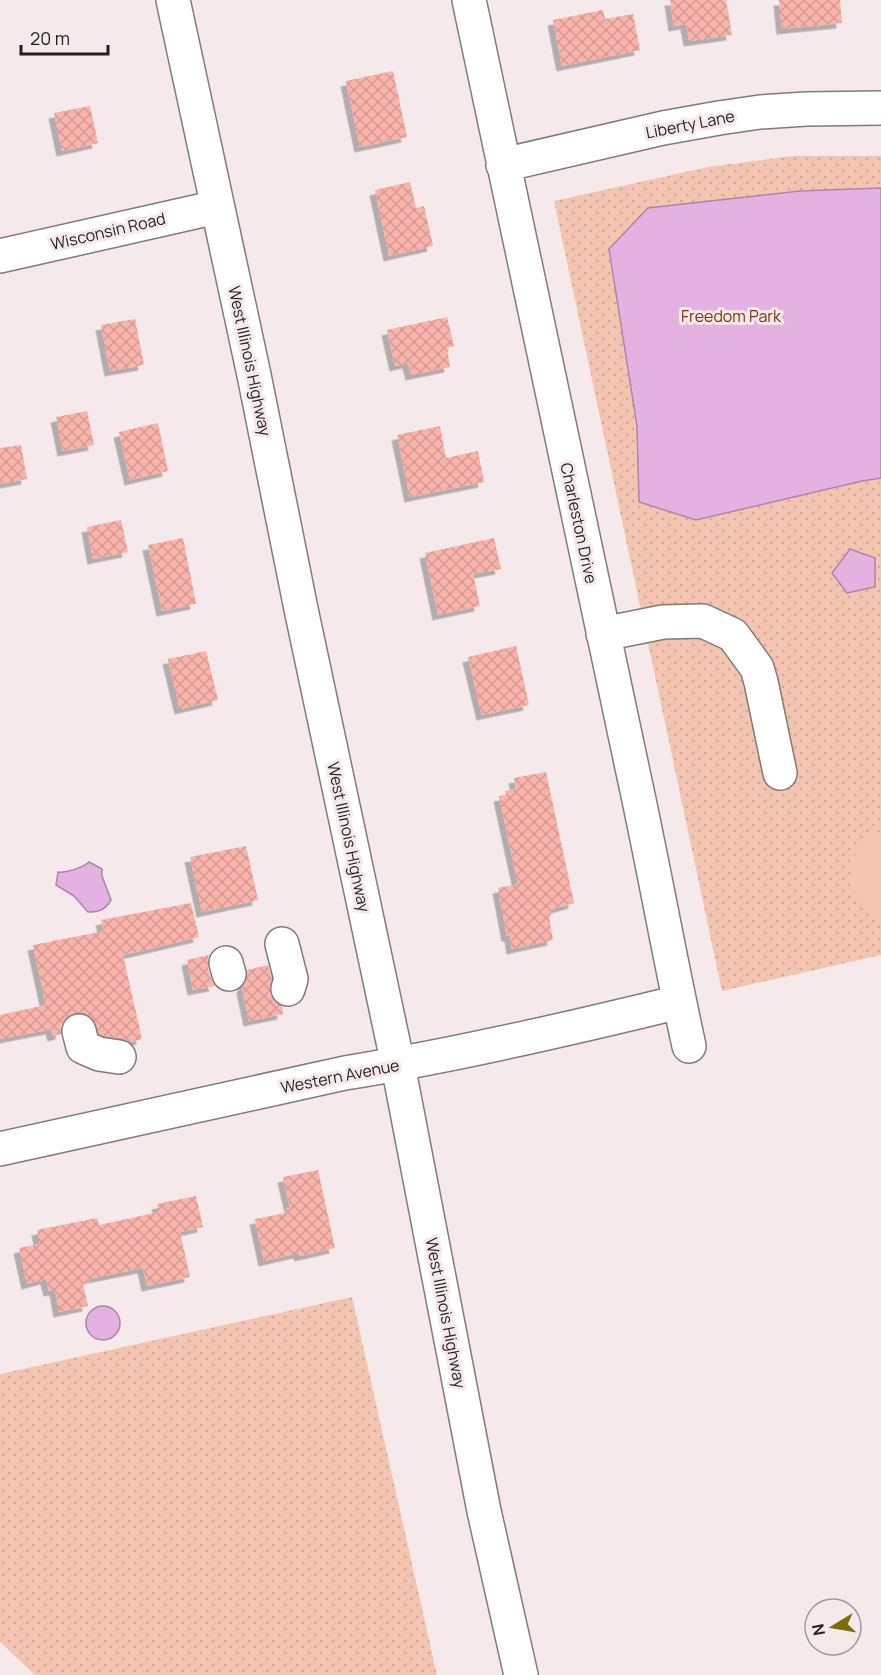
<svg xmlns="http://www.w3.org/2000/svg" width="881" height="1675" viewBox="0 0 881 1675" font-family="Manrope,sans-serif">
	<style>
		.grass { fill: url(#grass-dots) }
		.garden { fill: #f3c5b1 }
		.water { fill: #e4b2e1; stroke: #aa86a7; stroke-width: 1.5 }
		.building { fill: url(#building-cross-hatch); filter: url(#shadow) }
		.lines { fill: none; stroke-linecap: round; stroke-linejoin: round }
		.minor-casing { stroke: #83797b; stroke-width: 36 }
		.minor { stroke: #fff; stroke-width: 33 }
		.labels { text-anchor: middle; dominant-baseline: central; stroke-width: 6; stroke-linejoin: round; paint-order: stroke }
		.street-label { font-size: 16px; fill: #231f20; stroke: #f5e9eb }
		.park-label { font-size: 16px; fill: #7d3309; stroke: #f5e9eb }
	</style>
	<defs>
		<pattern id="grass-dots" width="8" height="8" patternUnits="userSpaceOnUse" patternTransform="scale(1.5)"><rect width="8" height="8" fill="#f3c5b1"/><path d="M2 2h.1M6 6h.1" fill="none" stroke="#d0a998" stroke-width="1.8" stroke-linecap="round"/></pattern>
		<pattern id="building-cross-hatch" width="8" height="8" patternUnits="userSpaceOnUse" patternTransform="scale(1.5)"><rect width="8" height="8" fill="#f9b3ab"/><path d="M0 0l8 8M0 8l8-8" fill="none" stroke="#d59a93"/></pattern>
		<filter id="shadow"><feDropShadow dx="-5.5" dy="5.5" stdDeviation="0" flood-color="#0004"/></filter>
	</defs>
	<rect width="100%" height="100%" fill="#f5e9eb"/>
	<path class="grass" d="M 792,156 L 881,156 L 881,955 L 722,991 L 554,201 L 708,167 Z
		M 352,1297 L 437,1675 L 35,1675 L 0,1642 L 0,1374 Z"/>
	<path class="garden" d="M 881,831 L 881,918 L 860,905 L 849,881 L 851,862 L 864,839 Z"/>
	<path class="water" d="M 881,188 L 881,478 L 862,481 L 696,520 L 639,502 L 637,426 L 609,249 L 648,208 L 800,191 Z
		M 850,549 L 875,558 L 875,587 L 847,593 L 832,573 Z
		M 89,862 L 102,869 L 102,876 L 111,900 C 105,910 99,912 88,912 L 74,896 L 56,885 L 58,872 C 66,873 82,868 89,862 Z
		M86 1323a17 17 0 1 1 34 0a17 17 0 1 1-34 0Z"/>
	<path class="building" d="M 670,0 L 726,0 L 732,35 L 689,41 L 686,24 L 674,26 Z
		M 779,0 L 840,0 L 842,23 L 782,29 Z
		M 603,10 L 605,19 L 633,14 L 640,50 L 562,66 L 553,20 Z
		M 393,71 L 407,137 L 360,147 L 346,81 Z
		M 90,106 L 98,143 L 62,151 L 54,113 Z
		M 410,182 L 416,208 L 424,206 L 433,246 L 389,256 L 375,190 Z
		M 447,317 L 454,346 L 447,348 L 450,367 L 411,375 L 408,363 L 395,366 L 387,330 Z
		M 135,319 L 144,365 L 110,371 L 101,325 Z
		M 87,411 L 94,445 L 63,451 L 56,417 Z
		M 158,423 L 168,471 L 130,480 L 119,432 Z
		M 440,426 L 446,458 L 478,451 L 484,482 L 410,497 L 397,435 Z
		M 21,445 L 27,479 L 0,484 L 0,448 Z
		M 121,520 L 128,552 L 93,559 L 87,527 Z
		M 183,538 L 196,604 L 162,611 L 148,545 Z
		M 494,538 L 501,569 L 473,574 L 480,606 L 438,615 L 425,553 Z
		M 516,646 L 529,705 L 482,715 L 468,657 Z
		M 206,651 L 218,700 L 180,709 L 168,659 Z
		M 546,772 L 574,903 L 550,910 L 551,916 L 549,916 L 553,940 L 512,949 L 510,936 L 507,936 L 498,888 L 518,884 L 499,796 L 506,795 L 505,791 L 516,789 L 514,778 Z
		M 246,846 L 258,900 L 202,912 L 190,857 Z
		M 191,903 L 199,937 L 123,955 L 142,1039 L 130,1042 L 122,1038 L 104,1036 L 99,1034 L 97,1026 L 92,1018 L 85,1013 L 75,1013 L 66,1018 L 61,1025 L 61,1034 L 53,1036 L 51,1029 L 0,1039 L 0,1015 L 46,1005 L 33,945 L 104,931 L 101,920 Z
		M 209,955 L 208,959 L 208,968 L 211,979 L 215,986 L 193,990 L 187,960 Z
		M 268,965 L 272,979 L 270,994 L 274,1001 L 282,1006 L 283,1014 L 249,1021 L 242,988 L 247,979 L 247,970 Z
		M 318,1170 L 335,1248 L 300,1256 L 299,1253 L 264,1261 L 255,1219 L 286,1213 L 285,1209 L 290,1208 L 283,1177 Z
		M 196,1196 L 203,1227 L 180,1232 L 190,1277 L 147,1286 L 143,1268 L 88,1279 L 89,1283 L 83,1284 L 88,1306 L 59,1312 L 55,1290 L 49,1291 L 46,1279 L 27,1284 L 19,1248 L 40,1244 L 37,1230 L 97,1218 L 99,1225 L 159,1212 L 157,1204 Z"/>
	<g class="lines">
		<g class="minor-casing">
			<path id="minor" d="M 173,0 L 254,375 L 301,609 L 398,1065 L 484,1511 L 521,1675
				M 469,0 C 523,258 578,515 633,772 C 653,863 669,955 689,1046
				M 503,165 L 663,128 L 719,118 L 760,112 L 806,109 L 881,108
				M 0,256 L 217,207
				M 603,634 L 663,622 L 703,621 L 733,635 L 757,668 L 761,682 L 780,773
				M 282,944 L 291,979 L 288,989
				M 226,963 L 229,974
				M 79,1031 L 83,1047 L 99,1054 L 119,1057
				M 0,1149 L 345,1073 C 457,1055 569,1029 679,1002"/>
		</g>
		<use href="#minor" class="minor"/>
	</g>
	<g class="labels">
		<g class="street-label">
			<text transform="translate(690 124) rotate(-11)">Liberty Lane</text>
			<text transform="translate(108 231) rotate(-13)">Wisconsin Road</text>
			<text transform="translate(250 361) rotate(78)">West Illinois Highway</text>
			<text transform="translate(579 523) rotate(78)">Charleston Drive</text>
			<text transform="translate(349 837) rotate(78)">West Illinois Highway</text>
			<text transform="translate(340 1076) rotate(-11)">Western Avenue</text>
			<text transform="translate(446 1313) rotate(79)">West Illinois Highway</text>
		</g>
		<g class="park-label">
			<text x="731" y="316">Freedom Park</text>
		</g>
	</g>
	<g transform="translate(833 1627) rotate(259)"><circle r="28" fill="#f5e9eb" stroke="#a1989a" stroke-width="1.5"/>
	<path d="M0-4.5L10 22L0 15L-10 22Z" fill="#796d0a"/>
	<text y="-9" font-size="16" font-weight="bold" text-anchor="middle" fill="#231f20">N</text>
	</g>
	<path d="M21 45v9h87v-9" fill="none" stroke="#231f20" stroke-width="3"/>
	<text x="30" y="45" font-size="18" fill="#231f20" stroke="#f5e9eb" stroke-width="4.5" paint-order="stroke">20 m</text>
</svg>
